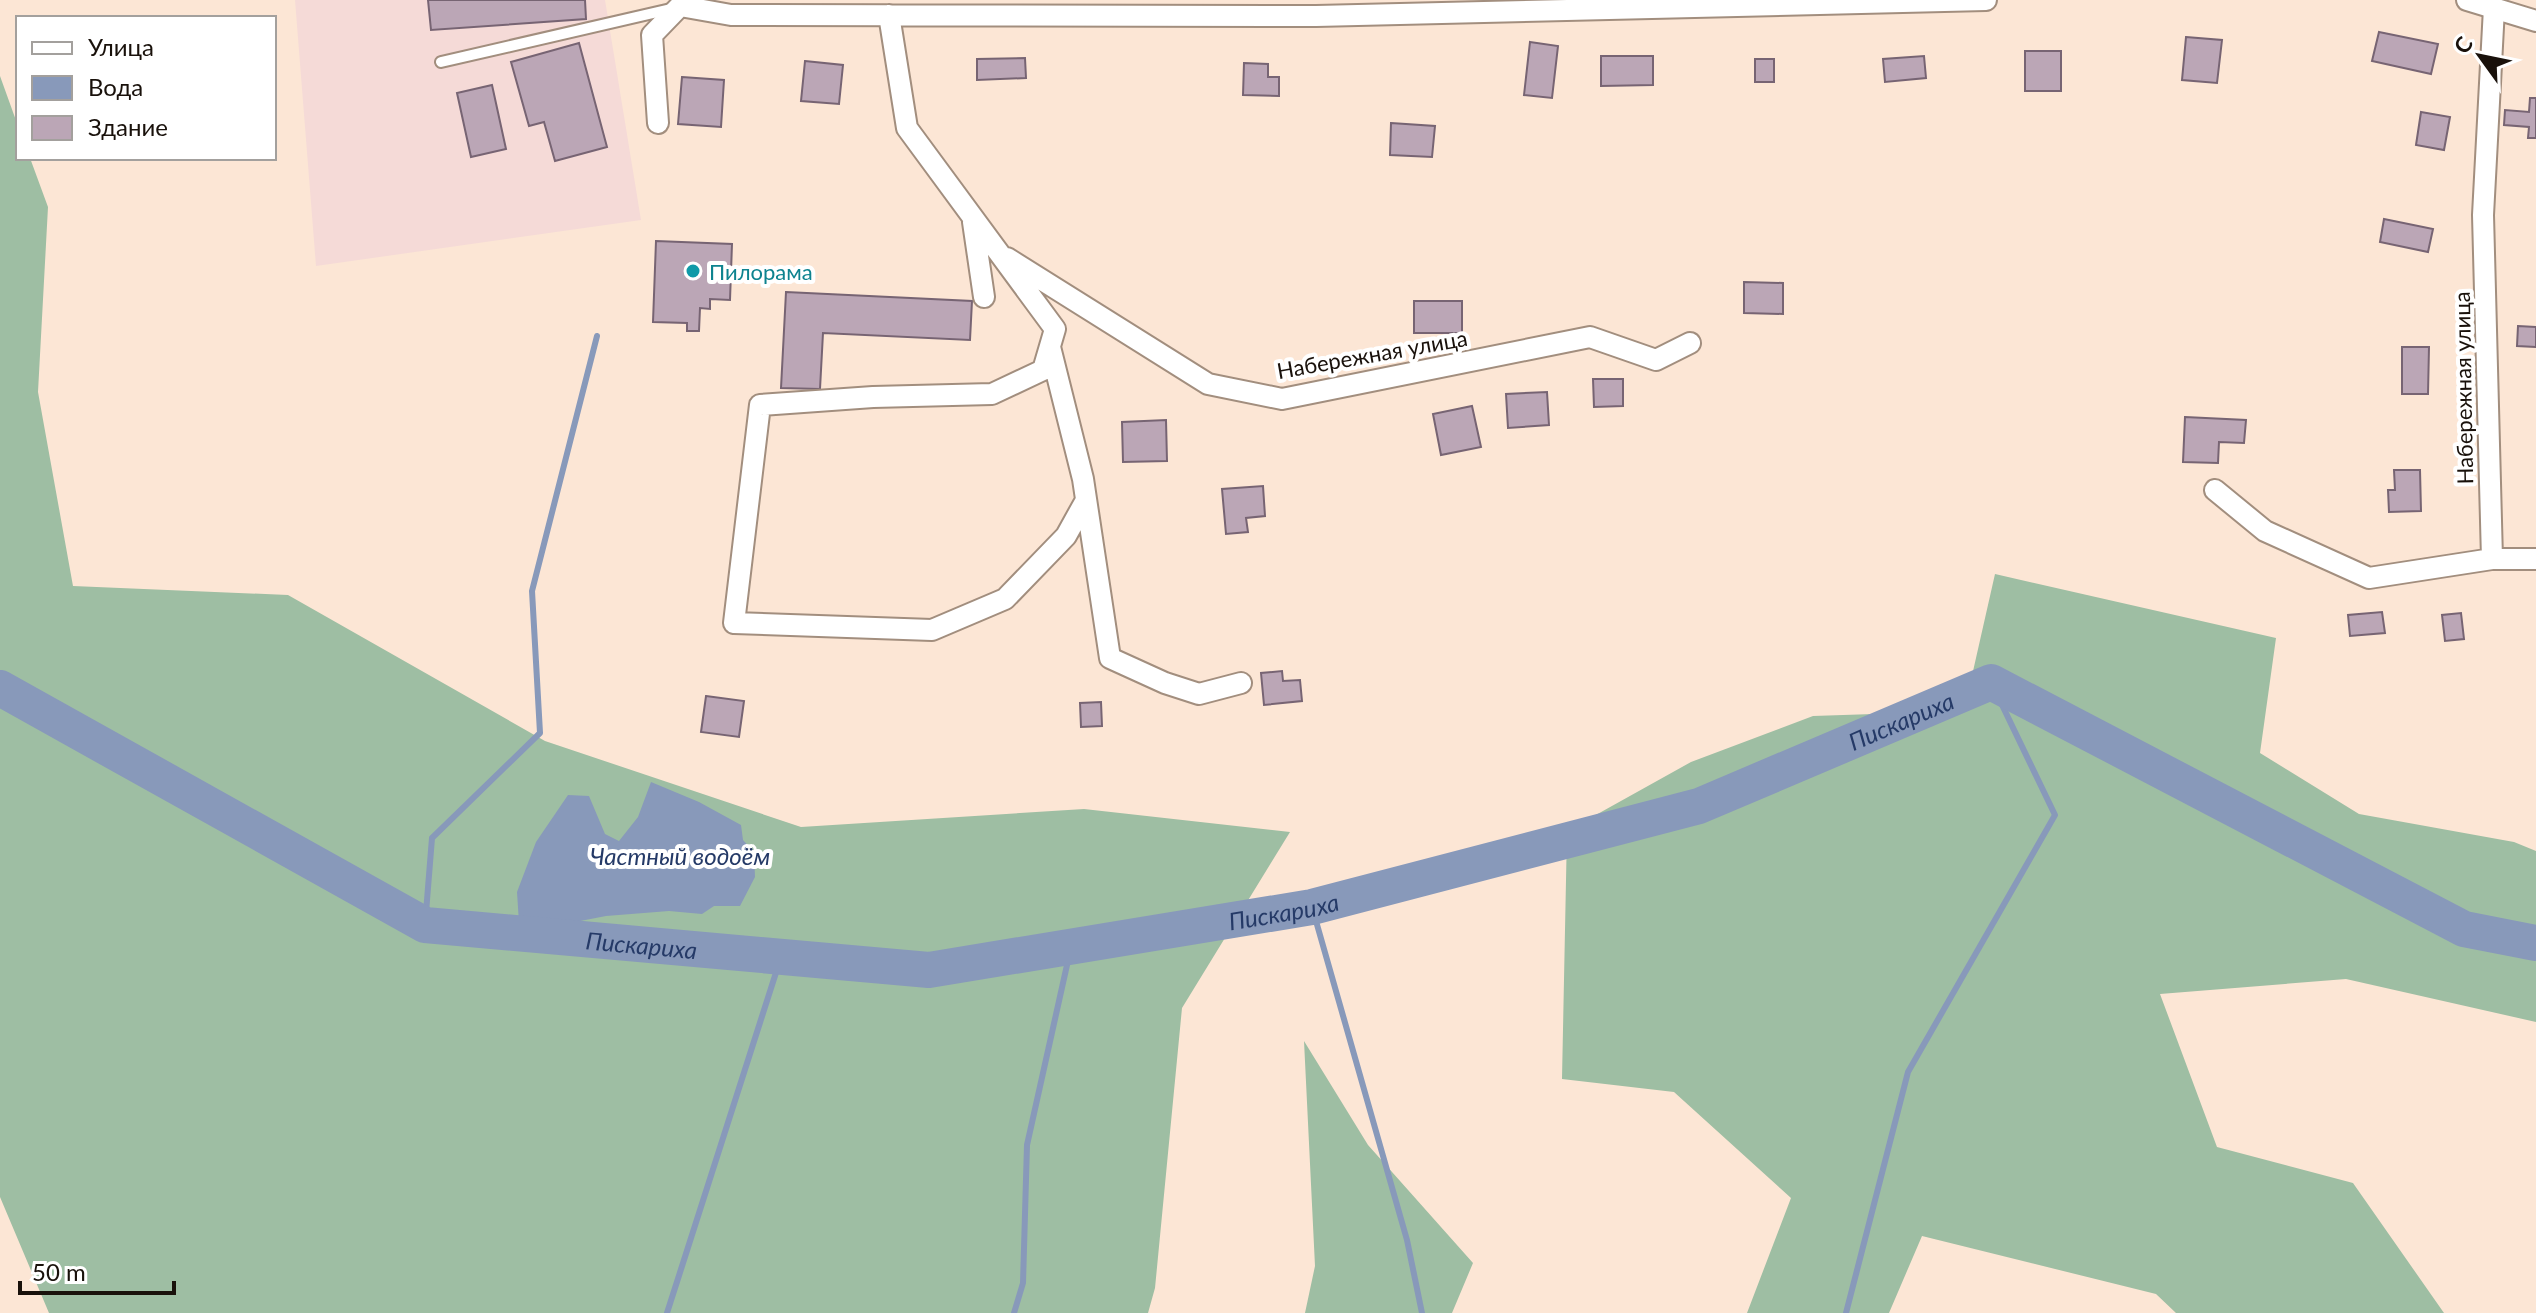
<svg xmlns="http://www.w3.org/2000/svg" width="2536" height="1313" viewBox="0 0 2536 1313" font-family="Lato,sans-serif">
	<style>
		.commercial { fill: #f5dad7 }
		.forest { fill: #9ebea3 }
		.water { fill: #8899ba }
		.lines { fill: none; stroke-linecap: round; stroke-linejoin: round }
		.stream { stroke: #8899ba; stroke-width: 6 }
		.river { stroke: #8899ba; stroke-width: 36 }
		.building { fill: #bba6b6; stroke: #776473; stroke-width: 2 }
		.service-casing { stroke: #a28e7e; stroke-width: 14 }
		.minor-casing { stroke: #a28e7e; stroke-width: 24 }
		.service { stroke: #fff; stroke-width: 10 }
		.minor { stroke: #fff; stroke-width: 20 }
		.culture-dot { fill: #0f9aa8; stroke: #fff; stroke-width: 3 }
		.labels { text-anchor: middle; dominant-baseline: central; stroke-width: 8; stroke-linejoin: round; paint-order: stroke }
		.culture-label { font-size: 22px; fill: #0d838f; stroke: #fff; text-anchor: start }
		.street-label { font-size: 22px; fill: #19110b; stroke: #fff }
		.water-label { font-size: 24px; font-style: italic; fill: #253a67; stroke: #fff }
	</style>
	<rect width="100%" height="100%" fill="#fce6d5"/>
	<path class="commercial" d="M 295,0 L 605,0 L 641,220 L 316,266 Z"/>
	<path class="forest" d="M 0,76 L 18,126 L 18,158 L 30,158 L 48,207 L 38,392 L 73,586 L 288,595 L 545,741 L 801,827 L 1084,809 L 1290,832 L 1182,1008 L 1155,1288 L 1148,1313 L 49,1313 L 0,1197 Z
		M 1995,574 L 2276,638 L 2260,753 L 2359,814 L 2514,842 L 2536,851 L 2536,1022 L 2346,979 L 2160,994 L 2217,1147 L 2353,1183 L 2444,1313 L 2176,1313 L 2156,1294 L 1922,1236 L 1889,1313 L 1747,1313 L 1791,1198 L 1674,1092 L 1562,1079 L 1567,831 L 1691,762 L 1813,716 L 1964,711 Z
		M 1304,1041 L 1368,1145 L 1473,1263 L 1452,1313 L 1305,1313 L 1315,1266 Z"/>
	<path class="water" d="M 651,782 L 699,802 L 741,825 L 743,840 L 754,852 L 755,877 L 740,906 L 714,906 L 702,914 L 669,911 L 606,916 L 575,922 L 519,923 L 517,892 L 536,842 L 568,795 L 589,796 L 605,834 L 619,841 L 638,817 Z"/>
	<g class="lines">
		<path class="stream" d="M 1312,907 L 1407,1240 L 1422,1313
			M 425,925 L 432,838 L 540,733 L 532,591 L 597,336
			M 667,1313 L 781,957
			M 1014,1313 L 1023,1283 L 1027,1145 L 1071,947
			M 1846,1313 L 1908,1072 L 2055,815 L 1991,682"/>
		<path class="river" id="s1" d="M 0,688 L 425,925 L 929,970 L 1312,907 L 1699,806 L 1991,682 L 2464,929 L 2536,943"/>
	</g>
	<path class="building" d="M 428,0 L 585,0 L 586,19 L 431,30 Z
		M 2379,32 L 2438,44 L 2431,74 L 2372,61 Z
		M 2186,37 L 2222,40 L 2217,83 L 2182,80 Z
		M 1530,42 L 1558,46 L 1552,98 L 1524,95 Z
		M 579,43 L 607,147 L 555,161 L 544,122 L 529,126 L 511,62 Z
		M 2025,51 L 2061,51 L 2061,91 L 2025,91 Z
		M 1601,56 L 1653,56 L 1653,85 L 1601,86 Z
		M 1924,56 L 1926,78 L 1885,82 L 1883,59 Z
		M 1025,58 L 1026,78 L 977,80 L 977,59 Z
		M 1755,59 L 1774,59 L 1774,82 L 1755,82 Z
		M 805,61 L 843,65 L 839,104 L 801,101 Z
		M 1244,63 L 1268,64 L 1268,77 L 1279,77 L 1279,96 L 1243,95 Z
		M 682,77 L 724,80 L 721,127 L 678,124 Z
		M 492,85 L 506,149 L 471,157 L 457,93 Z
		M 2530,98 L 2536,98 L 2536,138 L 2528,138 L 2529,127 L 2504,125 L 2505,110 L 2529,112 Z
		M 2421,112 L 2450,117 L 2444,150 L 2416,145 Z
		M 1391,123 L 1435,126 L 1432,157 L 1390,155 Z
		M 2384,219 L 2433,229 L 2428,252 L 2380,242 Z
		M 656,241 L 732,244 L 730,300 L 710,299 L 710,309 L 700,308 L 699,331 L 687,331 L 687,323 L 653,322 Z
		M 1744,282 L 1783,283 L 1783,314 L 1744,313 Z
		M 786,292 L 972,301 L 970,340 L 823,333 L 820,389 L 781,388 Z
		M 1414,301 L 1462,301 L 1462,333 L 1414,333 Z
		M 2518,326 L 2536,327 L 2536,347 L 2517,346 Z
		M 2402,347 L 2429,347 L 2428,394 L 2402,394 Z
		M 1593,379 L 1623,379 L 1623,406 L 1594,407 Z
		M 1547,392 L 1549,425 L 1508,428 L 1506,394 Z
		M 1472,406 L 1481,447 L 1441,455 L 1433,414 Z
		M 2185,417 L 2246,420 L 2244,443 L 2219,442 L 2218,463 L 2183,462 Z
		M 1166,420 L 1167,461 L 1123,462 L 1122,422 Z
		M 2394,470 L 2420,470 L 2421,511 L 2389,512 L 2388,490 L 2395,490 Z
		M 1263,486 L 1265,516 L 1246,518 L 1248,532 L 1226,534 L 1222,489 Z
		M 2382,612 L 2385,633 L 2350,636 L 2348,615 Z
		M 2461,613 L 2464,639 L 2445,641 L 2442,615 Z
		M 1282,671 L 1283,681 L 1300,680 L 1302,701 L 1264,705 L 1261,673 Z
		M 706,696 L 744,701 L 739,737 L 701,732 Z
		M 1101,702 L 1102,726 L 1081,727 L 1080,703 Z"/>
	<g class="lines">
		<g class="service-casing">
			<path id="service" d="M 441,62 L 675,8"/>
		</g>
		<g class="minor-casing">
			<path id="minor" d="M 2467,0 L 2536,21
				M 680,6 L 731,15 L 1316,16 L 1986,0
				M 889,15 L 907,128 L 1055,329 L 1043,370 L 992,394 L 873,397 L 760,405 L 734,623 L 932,630 L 1005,599 L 1066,536 L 1086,500
				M 658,123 L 652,35 L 680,6
				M 973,222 L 984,297
				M 1007,258 L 1208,384 L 1282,399 L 1590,337 L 1656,360 L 1690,343
				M 1050,347 L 1083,479 L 1110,658 L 1165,683 L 1199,694 L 1241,683
				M 2215,490 L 2265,531 L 2369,578 L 2492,559 L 2536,559
				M 2492,559 L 2483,215 L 2494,8"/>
		</g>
		<use href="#service" class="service"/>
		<use href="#minor" class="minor"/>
	</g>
	<circle class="culture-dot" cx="693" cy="271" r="8"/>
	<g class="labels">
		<g class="culture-label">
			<text x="709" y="271">Пилорама</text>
		</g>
		<g class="street-label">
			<text transform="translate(1372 354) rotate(-10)">Набережная улица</text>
			<text transform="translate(2463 388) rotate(-91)">Набережная улица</text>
		</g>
		<g class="water-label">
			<text stroke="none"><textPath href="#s1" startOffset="2000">Пискариха</textPath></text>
			<text x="680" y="855">Частный водоём</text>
			<text stroke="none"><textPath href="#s1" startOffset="1352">Пискариха</textPath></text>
			<text stroke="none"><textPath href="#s1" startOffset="704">Пискариха</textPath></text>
		</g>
	</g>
	<rect x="16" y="16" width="260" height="144" fill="#ffffff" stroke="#a3a09d" stroke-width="2"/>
	<rect x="32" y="42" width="40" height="12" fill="#ffffff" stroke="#a3a09d" stroke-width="2"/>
	<text x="88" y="56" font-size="24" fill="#19110b">Улица</text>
	<rect x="32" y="76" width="40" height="24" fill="#8899ba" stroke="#a3a09d" stroke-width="2"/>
	<text x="88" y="96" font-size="24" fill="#19110b">Вода</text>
	<rect x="32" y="116" width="40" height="24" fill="#bba6b6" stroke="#a3a09d" stroke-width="2"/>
	<text x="88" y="136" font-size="24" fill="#19110b">Здание</text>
	<g transform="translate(2480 56) rotate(303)" stroke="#ffffff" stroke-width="6" paint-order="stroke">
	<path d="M0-6L14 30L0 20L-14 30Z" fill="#19110b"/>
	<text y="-12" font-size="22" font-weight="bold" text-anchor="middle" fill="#19110b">С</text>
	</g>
	<path d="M20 1281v12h154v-12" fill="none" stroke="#19110b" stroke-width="4"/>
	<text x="32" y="1281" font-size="24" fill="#19110b" stroke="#ffffff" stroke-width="6" paint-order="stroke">50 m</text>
</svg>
